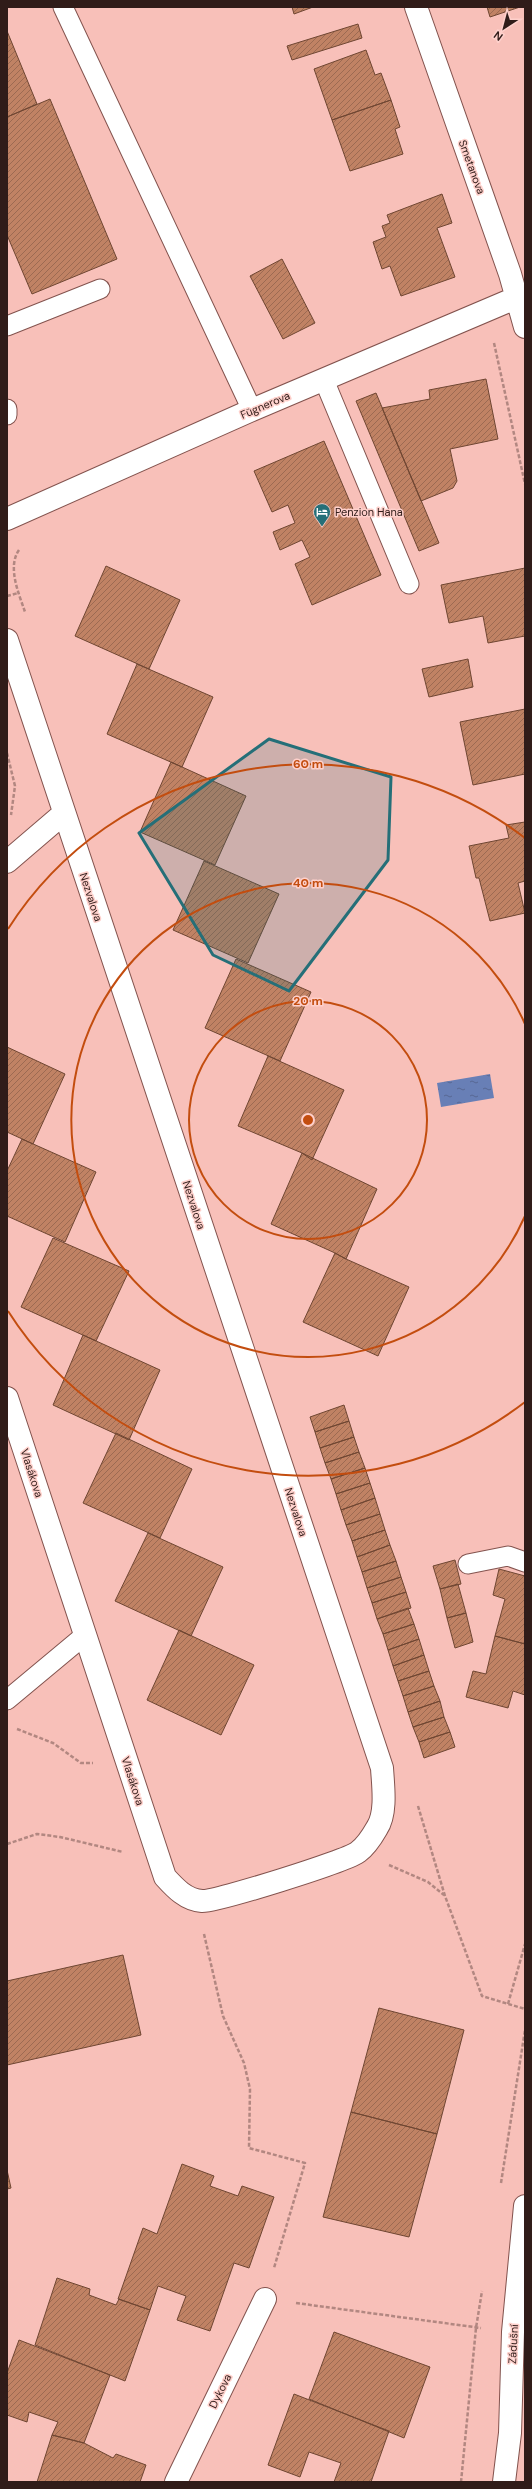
<svg xmlns="http://www.w3.org/2000/svg" width="532" height="2489" viewBox="0 0 532 2489" font-family="'DM Sans',sans-serif">
	<style>
		.water { fill: url(#water-ripples) }
		.building { fill: url(#building-hatch); stroke: #6f4632 }
		.lines { fill: none; stroke-linecap: round; stroke-linejoin: round }
		.lane-casing { stroke: #83534e; stroke-width: 21 }
		.street-casing { stroke: #83534e; stroke-width: 24 }
		.path { stroke: #b28781; stroke-width: 2.5; stroke-dasharray: 4 2; stroke-linecap: butt }
		.lane { stroke: #fff; stroke-width: 19 }
		.street { stroke: #fff; stroke-width: 22 }
		.marked { fill: #256f78; fill-opacity: 0.2; stroke: #256f78; stroke-width: 3; stroke-linejoin: round }
		.ring { fill: none; stroke: #c34d0f; stroke-width: 2 }
		.labels { text-anchor: middle; dominant-baseline: central; stroke-width: 3; stroke-linejoin: round; paint-order: stroke }
		.street-label { font-size: 11px; fill: #301c19; stroke: #fed0cb }
		.poi-label { font-size: 11px; fill: #301c19; stroke: #fed0cb; text-anchor: start }
		.centre { fill: #c34d0f; stroke: #fed0cb; stroke-width: 2 }
		.ring-label { font-size: 12px; text-anchor: middle; font-weight: bold; fill: #c34d0f; stroke: #fed0cb; stroke-width: 3; stroke-linejoin: round; paint-order: stroke }
	</style>
	<defs>
		<pattern id="water-ripples" width="26" height="14" patternUnits="userSpaceOnUse"><rect width="26" height="14" fill="#687fb6"/><path d="M2 4q2-2 4 0t4 0M15 11q2-2 4 0t4 0" fill="none" stroke="#566793"/></pattern>
		<pattern id="building-hatch" width="6" height="6" patternUnits="userSpaceOnUse"><rect width="6" height="6" fill="#c08264"/><path d="M-1 1l2-2M0 6l6-6M5 7l2-2" fill="none" stroke="#9c6a52"/></pattern>
	</defs>
	<rect width="100%" height="100%" fill="#f8c0b9"/>
	<path class="water" d="M 490,1074 L 494,1098 L 441,1107 L 437,1083 Z"/>
	<path class="building" d="M 292,7 L 313,7 L 294,14 Z
		M 487,7 L 520,7 L 490,17 Z
		M 358,24 L 362,38 L 292,60 L 287,46 Z
		M 7,31 L 37,104 L 7,117 Z
		M 366,50 L 375,75 L 381,73 L 391,100 L 332,120 L 314,69 Z
		M 50,99 L 117,259 L 32,294 L 7,235 L 7,117 Z
		M 391,100 L 400,127 L 395,129 L 403,154 L 350,171 L 332,120 Z
		M 442,194 L 452,223 L 437,228 L 455,277 L 401,296 L 390,266 L 382,269 L 373,242 L 386,237 L 382,226 L 390,223 L 387,215 Z
		M 282,259 L 315,323 L 283,339 L 250,276 Z
		M 486,379 L 498,439 L 450,449 L 457,481 L 453,488 L 421,501 L 382,408 L 430,399 L 429,390 Z
		M 376,393 L 439,543 L 419,551 L 356,401 Z
		M 324,441 L 381,575 L 312,605 L 295,564 L 310,557 L 302,540 L 280,550 L 273,532 L 295,523 L 288,505 L 272,512 L 254,471 Z
		M 106,566 L 180,600 L 149,669 L 75,636 Z
		M 525,568 L 525,636 L 488,643 L 483,616 L 449,623 L 441,585 Z
		M 468,659 L 473,687 L 429,697 L 422,669 Z
		M 137,664 L 213,697 L 182,767 L 107,734 Z
		M 525,709 L 525,774 L 473,785 L 460,722 Z
		M 171,762 L 246,796 L 215,865 L 140,832 Z
		M 525,822 L 525,881 L 518,883 L 525,913 L 490,921 L 479,878 L 476,878 L 469,846 L 509,838 L 506,825 Z
		M 204,861 L 279,894 L 248,963 L 173,930 Z
		M 236,959 L 311,992 L 280,1061 L 205,1028 Z
		M 7,1047 L 65,1074 L 33,1144 L 7,1132 Z
		M 268,1056 L 344,1090 L 312,1160 L 302,1153 L 238,1126 Z
		M 22,1139 L 96,1172 L 65,1242 L 7,1216 L 7,1171 Z
		M 302,1153 L 377,1189 L 346,1259 L 335,1253 L 271,1224 Z
		M 53,1238 L 129,1271 L 96,1341 L 21,1307 Z
		M 335,1253 L 346,1259 L 409,1287 L 378,1356 L 303,1322 Z
		M 83,1335 L 160,1370 L 129,1440 L 53,1405 Z
		M 344,1405 L 349,1421 L 315,1432 L 310,1417 Z
		M 349,1421 L 354,1437 L 320,1448 L 315,1432 Z
		M 116,1433 L 192,1469 L 160,1538 L 83,1503 Z
		M 354,1437 L 359,1452 L 325,1463 L 320,1448 Z
		M 359,1452 L 365,1468 L 331,1479 L 325,1463 Z
		M 365,1468 L 370,1483 L 336,1494 L 331,1479 Z
		M 370,1483 L 375,1498 L 341,1510 L 336,1494 Z
		M 375,1498 L 380,1514 L 346,1525 L 341,1510 Z
		M 380,1514 L 385,1530 L 352,1541 L 346,1525 Z
		M 385,1530 L 390,1545 L 357,1557 L 352,1541 Z
		M 148,1533 L 223,1567 L 191,1636 L 115,1601 Z
		M 390,1545 L 396,1561 L 362,1572 L 357,1557 Z
		M 455,1560 L 461,1584 L 440,1589 L 433,1566 Z
		M 396,1561 L 401,1577 L 367,1588 L 362,1572 Z
		M 499,1569 L 525,1576 L 525,1644 L 495,1636 L 505,1599 L 493,1595 Z
		M 401,1577 L 406,1592 L 372,1603 L 367,1588 Z
		M 458,1584 L 466,1613 L 447,1618 L 440,1589 Z
		M 406,1592 L 411,1608 L 377,1619 L 372,1603 Z
		M 408,1608 L 414,1624 L 383,1634 L 377,1619 Z
		M 466,1613 L 473,1642 L 455,1648 L 447,1618 Z
		M 414,1624 L 419,1639 L 388,1650 L 383,1634 Z
		M 179,1630 L 254,1665 L 221,1735 L 147,1700 Z
		M 495,1636 L 525,1644 L 525,1695 L 513,1691 L 508,1708 L 466,1697 L 473,1671 L 486,1674 Z
		M 419,1639 L 424,1655 L 393,1666 L 388,1650 Z
		M 424,1655 L 429,1671 L 398,1681 L 393,1666 Z
		M 429,1671 L 434,1686 L 403,1696 L 398,1681 Z
		M 434,1686 L 440,1701 L 408,1712 L 403,1696 Z
		M 440,1701 L 444,1717 L 413,1727 L 408,1712 Z
		M 444,1717 L 450,1732 L 419,1742 L 413,1727 Z
		M 450,1732 L 455,1747 L 424,1758 L 419,1742 Z
		M 123,1955 L 141,2035 L 7,2065 L 7,1981 Z
		M 379,2008 L 464,2030 L 437,2134 L 351,2112 Z
		M 351,2112 L 437,2134 L 409,2237 L 323,2217 Z
		M 182,2164 L 214,2176 L 210,2186 L 238,2196 L 242,2186 L 274,2197 L 249,2268 L 234,2263 L 210,2331 L 177,2320 L 186,2296 L 158,2286 L 150,2310 L 118,2299 L 143,2228 L 157,2234 Z
		M 7,2170 L 11,2188 L 7,2189 Z
		M 57,2278 L 90,2289 L 89,2295 L 116,2305 L 119,2299 L 150,2310 L 125,2381 L 35,2345 Z
		M 334,2332 L 430,2367 L 404,2438 L 309,2399 Z
		M 19,2340 L 110,2375 L 84,2443 L 52,2435 L 58,2422 L 29,2412 L 27,2422 L 7,2415 L 7,2373 Z
		M 294,2394 L 389,2431 L 371,2482 L 334,2482 L 341,2463 L 309,2452 L 300,2477 L 268,2465 Z
		M 52,2435 L 84,2443 L 113,2458 L 116,2454 L 146,2465 L 140,2482 L 37,2482 Z"/>
	<g class="lines">
		<g class="lane-casing">
			<path id="lane" d="M 63,7 L 252,410
				M 7,326 L 100,289
				M 324,380 L 409,584
				M 7,409 L 7,415
				M 468,1564 L 508,1556 L 525,1562
				M 7,1700 L 85,1635"/>
		</g>
		<g class="street-casing">
			<path id="street" d="M 416,7 L 510,274 L 525,327
				M 7,519 L 252,410 L 525,294
				M 7,640 L 382,1768 C 383,1785 387,1813 377,1828 C 373,1835 365,1847 358,1852 C 347,1861 215,1902 202,1901 C 186,1900 175,1888 165,1877 L 7,1398
				M 7,862 L 63,814
				M 176,2482 L 265,2299
				M 504,2482 L 510,2433 L 513,2332 L 525,2206"/>
		</g>
		<path class="path" d="M 494,343 L 525,484
			M 19,550 C 7,567 19,594 25,612
			M 7,596 L 18,593
			M 7,753 L 15,786 L 11,815
			M 17,1729 L 53,1743 L 81,1763 L 93,1763
			M 418,1806 L 445,1896 L 482,1996 L 525,2009
			M 7,1844 L 37,1834 L 60,1837 L 123,1852
			M 389,1865 L 428,1882 L 444,1895
			M 204,1934 L 223,2016 L 244,2063 L 250,2089 L 249,2148 L 305,2163 L 274,2268
			M 508,2004 L 525,1944
			M 501,2183 L 525,2030
			M 296,2303 L 481,2328
			M 461,2482 L 476,2328 L 482,2291"/>
		<use href="#lane" class="lane"/>
		<use href="#street" class="street"/>
	</g>
	<path class="marked" d="M 269,739 L 391,777 L 388,860 L 289,991 L 213,955 L 139,833 Z"/>
	<g class="ring">
		<circle cx="308" cy="1120" r="119"/>
		<path d="M525 1216A237 237 0 1 1 525 1024"/>
		<path d="M525 1402A356 356 0 0 1 8 1311M8 929A356 356 0 0 1 525 838"/>
	</g>
	<defs>
		<g id="hotel-pin" transform="scale(0.9)"><path d="M0 17L-7.5 6A9.5 9.5 0 1 1 7.5 6Z" fill="#256f78" stroke="#fed0cb"/><path d="M-6-4.5h1.5V1H6V5H4.5V3h-9V5H-6ZM-4 0a1.8 1.8 0 1 1 3.6 0ZM.5 0V-2.5h3Q6-2.5 6 0Z" fill="#fff"/></g>
	</defs>
	<g fill-rule="evenodd">
		<use href="#hotel-pin" x="322" y="512"/>
	</g>
	<g class="labels">
		<g class="street-label">
			<text transform="translate(472 167) rotate(70)">Smetanova</text>
			<text transform="translate(265 405) rotate(-23)">Fügnerova</text>
			<text transform="translate(91 897) rotate(72)">Nezvalova</text>
			<text transform="translate(194 1205) rotate(72)">Nezvalova</text>
			<text transform="translate(32 1473) rotate(72)">Vlasákova</text>
			<text transform="translate(296 1512) rotate(72)">Nezvalova</text>
			<text transform="translate(133 1781) rotate(72)">Vlasákova</text>
			<text transform="translate(513 2344) rotate(-87)">Zádušní</text>
			<text transform="translate(220 2391) rotate(-64)">Dykova</text>
		</g>
		<g class="poi-label">
			<text x="335" y="512">Penzion Hana</text>
		</g>
	</g>
	<circle cx="308" cy="1120" r="6" class="centre"/>
	<g class="ring-label">
		<text x="308" y="768">60 m</text>
		<text x="308" y="887">40 m</text>
		<text x="308" y="1005">20 m</text>
	</g>
	<rect width="532" height="2489" fill="none" stroke="#301c19" stroke-width="16"/>
	<g transform="translate(504 28) rotate(216)" stroke="#fed0cb" stroke-width="3" paint-order="stroke">
	<path d="M0-3L7 15L0 10L-7 15Z" fill="#301c19"/>
	<text y="-6" font-size="11" font-weight="bold" text-anchor="middle" fill="#301c19">N</text>
	</g>
</svg>
